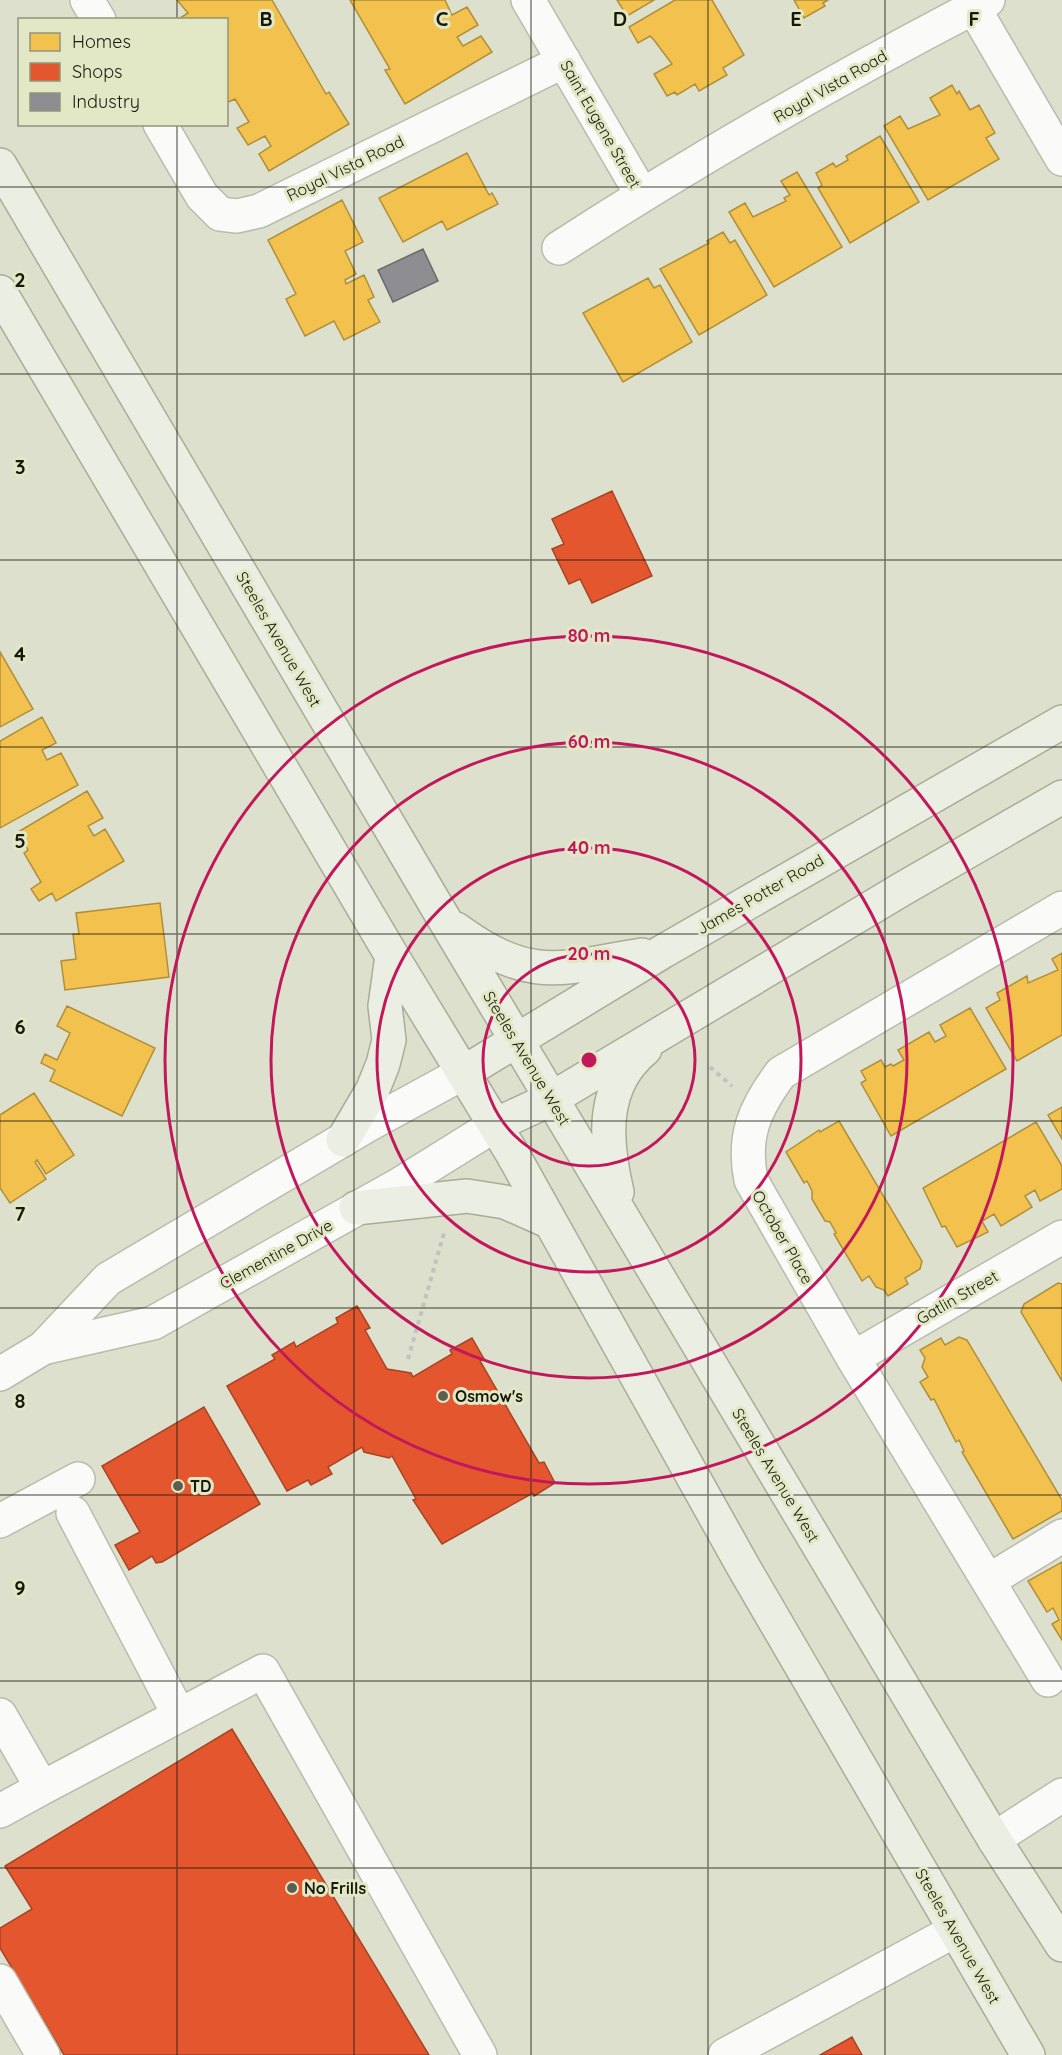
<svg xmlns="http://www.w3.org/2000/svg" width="1062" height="2055" viewBox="0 0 1062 2055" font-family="Quicksand,sans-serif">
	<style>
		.homes { fill: #f2c14e; stroke: #b08f3a; stroke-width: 1.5 }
		.shops { fill: #e4572e; stroke: #a64424; stroke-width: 1.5 }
		.industry { fill: #8d8d92; stroke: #6a6a6a; stroke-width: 1.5 }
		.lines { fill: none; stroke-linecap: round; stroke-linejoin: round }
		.minor-casing { stroke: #b9bcac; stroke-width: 36 }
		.major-casing { stroke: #a9ad96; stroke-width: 36 }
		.path { stroke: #c2c3bc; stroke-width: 4; stroke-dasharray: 4.5 4.5; stroke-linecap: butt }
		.minor { stroke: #fafaf8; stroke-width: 33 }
		.major { stroke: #ebeee2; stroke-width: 33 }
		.grid { fill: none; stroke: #17190d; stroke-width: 1.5; stroke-opacity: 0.55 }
		.ring { fill: none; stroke: #c2185b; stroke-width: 3 }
		.poi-dot { fill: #5c5f50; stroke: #e2e8c5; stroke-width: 2 }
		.labels { text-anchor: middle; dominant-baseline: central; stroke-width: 6; stroke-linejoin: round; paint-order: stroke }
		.street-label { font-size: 16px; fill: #17190d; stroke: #e2e8c5 }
		.poi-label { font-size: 16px; font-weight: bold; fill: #17190d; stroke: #e2e8c5; text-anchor: start }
		.grid-label { font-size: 20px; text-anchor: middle; font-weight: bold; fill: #17190d; stroke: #e2e8c5; stroke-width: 6; stroke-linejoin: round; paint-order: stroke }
		.centre { fill: #c2185b; stroke: #e2e8c5; stroke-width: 3 }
		.ring-label { font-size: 18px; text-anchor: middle; font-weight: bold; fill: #c2185b; stroke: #e2e8c5; stroke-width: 6; stroke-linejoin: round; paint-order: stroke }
	</style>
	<rect width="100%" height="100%" fill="#dde0cd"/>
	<path class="homes" d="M 177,0 L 272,0 L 326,94 L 329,92 L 349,124 L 269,171 L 259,154 L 271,146 L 265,136 L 248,145 L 237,128 L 249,122 L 235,99 L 226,103 L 226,20 L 177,20 L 188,13 Z
		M 350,0 L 445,0 L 452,15 L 467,7 L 478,25 L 457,37 L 463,46 L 481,36 L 492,52 L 405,104 L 385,70 L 390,69 Z
		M 617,0 L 654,0 L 627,16 Z
		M 675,0 L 712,0 L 744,55 L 723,68 L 727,75 L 699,91 L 695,84 L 677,95 L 675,92 L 667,96 L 654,74 L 672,64 L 654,40 L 650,36 L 638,43 L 629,27 Z
		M 794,0 L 828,0 L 823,3 L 825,6 L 804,18 Z
		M 952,85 L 957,94 L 959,91 L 970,110 L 979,105 L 995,133 L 986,138 L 999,159 L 928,200 L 884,126 L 900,116 L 908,129 L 940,115 L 930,98 Z
		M 880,136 L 919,202 L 850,243 L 818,188 L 822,185 L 816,173 L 833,163 L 836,167 L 848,160 L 846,156 Z
		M 467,153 L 489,195 L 492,193 L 498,204 L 447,230 L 442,221 L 403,242 L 379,198 Z
		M 797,172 L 842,247 L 774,287 L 729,212 L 745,203 L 753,217 L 786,201 L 784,198 L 790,195 L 781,181 Z
		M 342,200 L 363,242 L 345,251 L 356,274 L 345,280 L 346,284 L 364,275 L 374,297 L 368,300 L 380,322 L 344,340 L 334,321 L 305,336 L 286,299 L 296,294 L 268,240 Z
		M 723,232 L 730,243 L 735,240 L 767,295 L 699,335 L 660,269 L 709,243 L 707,241 Z
		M 648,278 L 654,288 L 660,285 L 692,342 L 623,382 L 583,313 Z
		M 0,652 L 33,709 L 0,727 Z
		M 42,717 L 56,743 L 42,750 L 47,760 L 61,753 L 78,785 L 0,828 L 0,741 Z
		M 87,791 L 103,818 L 88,826 L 94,836 L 105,829 L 124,861 L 56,901 L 52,893 L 39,901 L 31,889 L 41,882 L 24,853 L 28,850 L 18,832 Z
		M 160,903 L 169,977 L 65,990 L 61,961 L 76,959 L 73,934 L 79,934 L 76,913 Z
		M 1062,953 L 1062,1035 L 1017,1061 L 986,1008 L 1000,1000 L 997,993 L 1027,976 L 1028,983 L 1058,970 L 1052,959 Z
		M 67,1006 L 155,1048 L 122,1116 L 50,1081 L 55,1070 L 41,1063 L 45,1054 L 57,1060 L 70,1033 L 57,1026 Z
		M 970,1008 L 1006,1069 L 891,1136 L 861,1083 L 866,1080 L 861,1071 L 881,1060 L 885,1067 L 891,1064 L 893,1066 L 904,1060 L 898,1050 L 929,1032 L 935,1042 L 946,1036 L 940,1025 Z
		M 34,1093 L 74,1155 L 46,1174 L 37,1160 L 35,1162 L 46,1179 L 10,1203 L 0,1188 L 0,1115 Z
		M 1062,1107 L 1062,1139 L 1048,1115 Z
		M 839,1121 L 922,1261 L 920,1269 L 905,1278 L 908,1284 L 888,1296 L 884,1290 L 876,1287 L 869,1276 L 862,1281 L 834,1234 L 836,1233 L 830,1222 L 825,1221 L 812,1199 L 812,1191 L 807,1181 L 804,1183 L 786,1152 L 819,1130 L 820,1132 Z
		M 1036,1122 L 1062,1166 L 1062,1189 L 1040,1201 L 1035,1190 L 1025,1196 L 1032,1207 L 1001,1226 L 994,1214 L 982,1221 L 988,1232 L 957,1247 L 945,1226 L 942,1227 L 923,1188 Z
		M 1058,1283 L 1062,1284 L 1062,1381 L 1021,1312 L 1024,1304 Z
		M 959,1337 L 967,1340 L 1062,1500 L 1062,1511 L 1013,1539 L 962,1452 L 964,1451 L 959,1440 L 956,1442 L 934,1399 L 931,1400 L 920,1382 L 928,1377 L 922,1367 L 925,1358 L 920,1350 L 941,1338 L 945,1345 Z
		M 1062,1562 L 1062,1640 L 1052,1624 L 1059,1620 L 1053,1608 L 1047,1612 L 1028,1581 Z"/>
	<path class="shops" d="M 612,491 L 652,576 L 592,603 L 580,579 L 569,584 L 552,549 L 564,544 L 552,519 Z
		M 357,1306 L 370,1328 L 365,1330 L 387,1369 L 411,1373 L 413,1377 L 452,1354 L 450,1350 L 472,1338 L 484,1359 L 480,1361 L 539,1463 L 544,1462 L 555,1483 L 534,1496 L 533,1493 L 442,1544 L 413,1500 L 416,1499 L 392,1456 L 389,1458 L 364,1452 L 362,1447 L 328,1467 L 332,1474 L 311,1485 L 308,1480 L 287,1491 L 227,1386 L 275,1359 L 272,1355 L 294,1342 L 296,1347 L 338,1323 L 336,1318 Z
		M 204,1407 L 260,1504 L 162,1562 L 156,1563 L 152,1556 L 129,1570 L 115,1545 L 140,1532 L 102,1466 Z
		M 232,1729 L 429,2055 L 64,2055 L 0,1948 L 0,1928 L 32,1909 L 5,1866 Z
		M 852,2037 L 862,2055 L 820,2055 Z"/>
	<path class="industry" d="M 423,249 L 438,281 L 393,302 L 378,270 Z"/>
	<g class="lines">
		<g class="minor-casing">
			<path id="minor" d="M 87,0 L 99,20
				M 528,0 L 642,195
				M 969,0 L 1062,159
				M 160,124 L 202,196 L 220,214 L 237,216 L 259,211 L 564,61
				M 559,248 C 697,159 841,76 988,0
				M 43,1348 L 153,1323 L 397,1186 L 495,1125
				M 853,1358 L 1062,1237
				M 0,1374 L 43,1348 L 108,1279 L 366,1126 L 463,1073
				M 73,1513 L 179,1715
				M 0,1521 L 78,1479
				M 988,1581 L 1062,1536
				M 1048,1680 L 853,1358 L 751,1180 C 742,1136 755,1108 781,1073 L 1062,908
				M 0,1715 L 42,1788 L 263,1671 L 480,2055
				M 0,1811 L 42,1788
				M 994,1839 L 1062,1795
				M 0,1981 L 43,2055
				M 725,2055 L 954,1931"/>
		</g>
		<g class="major-casing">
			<path id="major" d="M 0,165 L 437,907 L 994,1839 L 1062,1945
				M 0,292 L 392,956 L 512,1153 L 744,1568 L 1028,2055
				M 456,929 C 530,983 558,969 642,955
				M 463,1073 L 662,952 L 1062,722
				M 495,1125 L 551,1099 L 904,888 L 1062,797
				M 343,1140 L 373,1089 L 383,1064 L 389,1040 L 385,1006 L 392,956
				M 617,1192 C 605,1141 600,1086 645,1049
				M 356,1208 L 467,1196 L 505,1202 L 548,1221"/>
		</g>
		<path class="path" d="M 710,1067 L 732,1086
			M 408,1359 L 444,1233"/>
		<use href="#minor" class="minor"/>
		<use href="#major" class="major"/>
	</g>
	<path class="grid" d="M 177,0 L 177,20M 354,0 L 354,2055M 531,0 L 531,2055M 708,0 L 708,2055M 885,0 L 885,2055M 177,124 L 177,2055M 0,187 L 1062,187M 0,374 L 1062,374M 0,560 L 1062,560M 0,747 L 1062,747M 0,934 L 1062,934M 0,1121 L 1062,1121M 0,1308 L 1062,1308M 0,1495 L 1062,1495M 0,1681 L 1062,1681M 0,1868 L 1062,1868"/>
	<g class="ring">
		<circle cx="589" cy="1060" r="106"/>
		<circle cx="589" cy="1060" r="212"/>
		<circle cx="589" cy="1060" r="318"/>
		<circle cx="589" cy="1060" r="424"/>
	</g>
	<g class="poi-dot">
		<circle cx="443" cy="1396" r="6"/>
		<circle cx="178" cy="1486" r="6"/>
		<circle cx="292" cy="1888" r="6"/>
	</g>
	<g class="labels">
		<g class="street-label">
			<text transform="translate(830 86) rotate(-30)">Royal Vista Road</text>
			<text transform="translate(601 124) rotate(60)">Saint Eugene Street</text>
			<text transform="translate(345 168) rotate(-26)">Royal Vista Road</text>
			<text transform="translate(279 639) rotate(60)">Steeles Avenue West</text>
			<text transform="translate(760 894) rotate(-30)">James Potter Road</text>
			<text transform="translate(527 1058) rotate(59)">Steeles Avenue West</text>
			<text transform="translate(783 1237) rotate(60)">October Place</text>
			<text transform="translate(276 1254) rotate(-29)">Clementine Drive</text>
			<text transform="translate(957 1297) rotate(-30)">Gatlin Street</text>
			<text transform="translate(776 1475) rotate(59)">Steeles Avenue West</text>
			<text transform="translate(958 1936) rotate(60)">Steeles Avenue West</text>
		</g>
		<g class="poi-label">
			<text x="455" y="1396">Osmow's</text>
			<text x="190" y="1486">TD</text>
			<text x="304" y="1888">No Frills</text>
		</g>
	</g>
	<g class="grid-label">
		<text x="266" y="26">B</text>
		<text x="442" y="26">C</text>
		<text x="620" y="26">D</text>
		<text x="796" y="26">E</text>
		<text x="974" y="26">F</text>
		<text x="20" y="287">2</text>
		<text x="20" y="474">3</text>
		<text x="20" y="661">4</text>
		<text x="20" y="848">5</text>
		<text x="20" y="1034">6</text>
		<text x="20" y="1221">7</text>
		<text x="20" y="1408">8</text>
		<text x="20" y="1595">9</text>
	</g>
	<circle cx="589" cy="1060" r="9" class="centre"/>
	<g class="ring-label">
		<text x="589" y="642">80 m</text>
		<text x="589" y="748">60 m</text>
		<text x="589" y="854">40 m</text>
		<text x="589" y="960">20 m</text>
	</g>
	<rect x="18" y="18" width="210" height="108" fill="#e2e8c5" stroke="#91957b" stroke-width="1.5"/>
	<rect x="30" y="33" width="30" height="18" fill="#f2c14e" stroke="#91957b" stroke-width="1.5"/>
	<text x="72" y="48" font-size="18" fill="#17190d">Homes</text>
	<rect x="30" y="63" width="30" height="18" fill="#e4572e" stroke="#91957b" stroke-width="1.5"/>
	<text x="72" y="78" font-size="18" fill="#17190d">Shops</text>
	<rect x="30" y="93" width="30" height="18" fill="#8d8d92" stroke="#91957b" stroke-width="1.5"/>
	<text x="72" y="108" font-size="18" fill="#17190d">Industry</text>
</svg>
